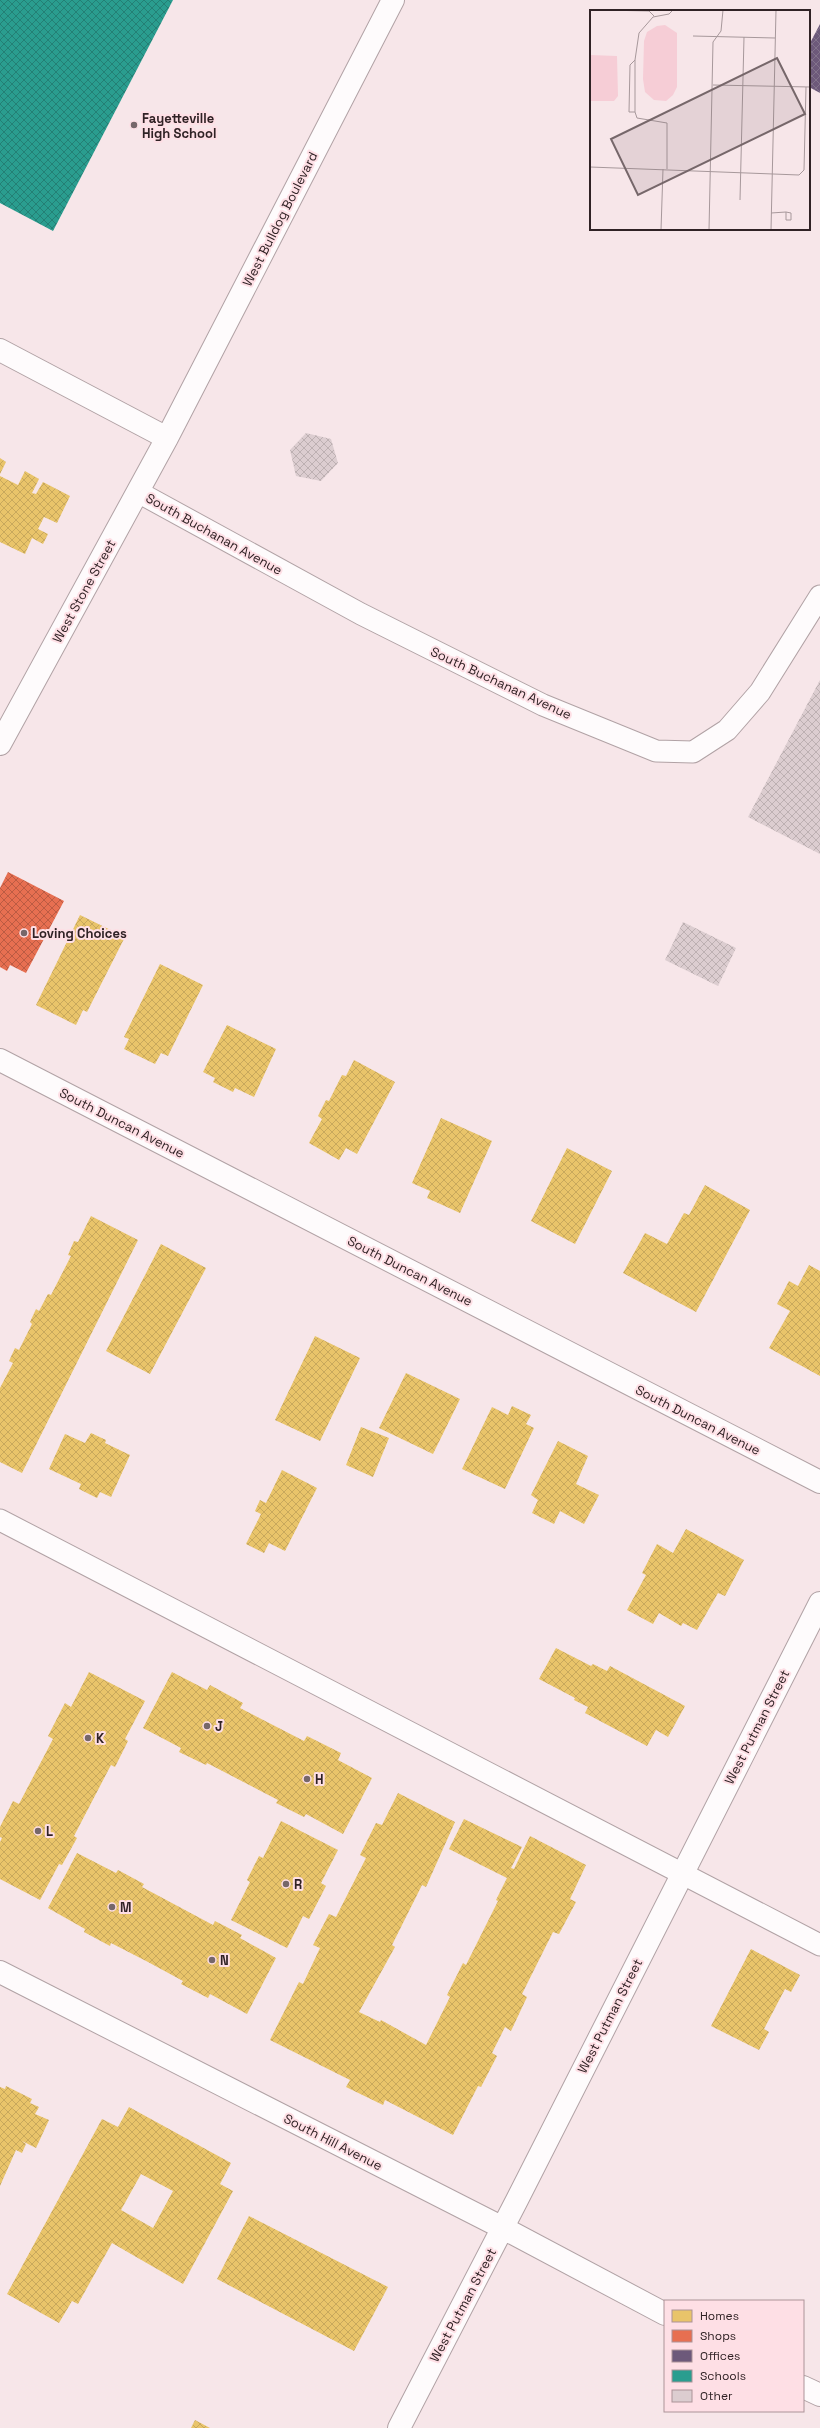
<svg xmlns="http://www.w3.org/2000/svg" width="820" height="2428" viewBox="0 0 820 2428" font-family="'Space Grotesk',sans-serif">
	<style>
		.homes { fill: url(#homes-cross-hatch); fill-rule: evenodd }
		.shops { fill: url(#shops-cross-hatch) }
		.offices { fill: url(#offices-cross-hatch) }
		.schools { fill: url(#schools-cross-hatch) }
		.building { fill: url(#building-cross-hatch) }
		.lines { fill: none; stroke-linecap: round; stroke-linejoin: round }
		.lane-casing { stroke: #b1a2a5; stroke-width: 23 }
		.street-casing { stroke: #b1a2a5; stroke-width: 24 }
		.lane { stroke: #fefbfc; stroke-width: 21 }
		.street { stroke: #fefbfc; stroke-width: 22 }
		.poi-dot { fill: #76676a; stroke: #fedfe5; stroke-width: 1.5 }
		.labels { text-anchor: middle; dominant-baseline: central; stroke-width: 4; stroke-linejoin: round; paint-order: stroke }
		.poi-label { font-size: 13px; font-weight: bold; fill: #302225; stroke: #fedfe5; text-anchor: start }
		.street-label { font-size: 13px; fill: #302225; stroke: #fedfe5 }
		.inset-road { fill: none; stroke: #a7989b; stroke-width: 1 }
		.view { fill: #76676a; fill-opacity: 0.15; stroke: #76676a; stroke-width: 2 }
		.inset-edge { fill: none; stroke: #302225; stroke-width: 2 }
	</style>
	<defs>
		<pattern id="homes-cross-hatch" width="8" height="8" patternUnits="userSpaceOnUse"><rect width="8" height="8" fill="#e9c46a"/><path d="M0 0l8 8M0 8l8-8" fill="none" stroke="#c8a85c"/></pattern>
		<pattern id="shops-cross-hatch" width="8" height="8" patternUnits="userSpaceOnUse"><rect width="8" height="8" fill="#e76f51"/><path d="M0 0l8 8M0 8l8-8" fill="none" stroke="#bc5b43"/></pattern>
		<pattern id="offices-cross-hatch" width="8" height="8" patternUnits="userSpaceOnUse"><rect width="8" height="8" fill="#6d597a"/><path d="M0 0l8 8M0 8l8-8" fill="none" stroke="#82728b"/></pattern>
		<pattern id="schools-cross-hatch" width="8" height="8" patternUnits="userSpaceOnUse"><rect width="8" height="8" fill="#2a9d8f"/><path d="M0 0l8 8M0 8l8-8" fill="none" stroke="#248075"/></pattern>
		<pattern id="building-cross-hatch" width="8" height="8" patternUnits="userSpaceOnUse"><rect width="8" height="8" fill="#dccdd0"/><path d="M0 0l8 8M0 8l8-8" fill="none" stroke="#bdb0b2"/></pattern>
	</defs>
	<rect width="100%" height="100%" fill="#f7e6e9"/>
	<path class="homes" d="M 0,458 L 6,462 L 0,474 Z
		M 25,471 L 39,479 L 32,493 L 36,494 L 43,482 L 70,496 L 57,523 L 44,517 L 38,529 L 48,534 L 43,544 L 32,538 L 25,554 L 0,542 L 0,476 L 18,485 Z
		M 80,915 L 125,937 L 87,1012 L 83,1010 L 76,1025 L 36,1005 Z
		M 160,964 L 203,985 L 168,1056 L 161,1053 L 155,1064 L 124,1049 L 129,1039 L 124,1037 Z
		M 227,1025 L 276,1049 L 254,1097 L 235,1088 L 233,1092 L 213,1082 L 215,1078 L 203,1072 Z
		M 354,1060 L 395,1082 L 357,1154 L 346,1148 L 339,1160 L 309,1143 L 322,1119 L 318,1116 L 326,1100 L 329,1101 L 342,1075 L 346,1076 Z
		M 441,1118 L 492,1141 L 460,1213 L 427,1198 L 430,1191 L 412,1183 Z
		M 567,1148 L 612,1171 L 575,1244 L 531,1221 Z
		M 705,1185 L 750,1210 L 696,1312 L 623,1273 L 645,1233 L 667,1244 L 684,1213 L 689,1215 Z
		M 91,1216 L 138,1240 L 22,1473 L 0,1462 L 0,1388 L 13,1363 L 9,1361 L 15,1348 L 19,1350 L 32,1324 L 30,1322 L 36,1309 L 39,1311 L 48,1294 L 51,1295 L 71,1256 L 68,1255 L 74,1241 L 78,1242 Z
		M 161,1244 L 206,1268 L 150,1374 L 106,1351 Z
		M 809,1265 L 820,1271 L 820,1376 L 769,1348 L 790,1311 L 777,1304 L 789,1281 L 798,1286 Z
		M 315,1336 L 360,1358 L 320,1441 L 275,1420 Z
		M 406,1373 L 460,1399 L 433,1454 L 379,1428 Z
		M 512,1406 L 531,1415 L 526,1424 L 534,1428 L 505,1489 L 462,1469 L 492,1407 L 508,1415 Z
		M 361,1427 L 389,1438 L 373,1477 L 346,1465 Z
		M 91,1433 L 106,1440 L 105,1443 L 130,1455 L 111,1497 L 100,1492 L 97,1498 L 79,1489 L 81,1484 L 49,1469 L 65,1434 L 85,1443 Z
		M 558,1441 L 588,1456 L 576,1484 L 599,1495 L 584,1524 L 560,1511 L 554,1524 L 532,1513 L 538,1500 L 531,1495 Z
		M 282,1470 L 317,1488 L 285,1551 L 269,1543 L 264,1553 L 246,1544 L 261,1514 L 255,1511 L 260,1500 L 266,1503 Z
		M 686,1529 L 744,1560 L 725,1596 L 718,1593 L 697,1630 L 683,1623 L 681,1626 L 659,1613 L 653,1624 L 627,1610 L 646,1575 L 642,1573 L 657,1544 L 673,1553 Z
		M 556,1648 L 591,1666 L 593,1664 L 607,1671 L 610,1666 L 685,1706 L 668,1737 L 656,1730 L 647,1746 L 585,1713 L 588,1707 L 574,1700 L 575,1698 L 539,1679 Z
		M 89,1672 L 145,1701 L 125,1739 L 128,1741 L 115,1767 L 111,1765 L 74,1836 L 77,1838 L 62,1865 L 59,1864 L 40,1900 L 0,1879 L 0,1842 L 2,1838 L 0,1837 L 0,1827 L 13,1801 L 19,1804 L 53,1739 L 48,1736 L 65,1703 L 71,1707 Z
		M 172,1672 L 207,1690 L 210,1685 L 243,1703 L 240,1708 L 304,1741 L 307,1736 L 341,1753 L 338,1760 L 372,1778 L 343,1834 L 306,1814 L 304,1817 L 276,1803 L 278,1800 L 207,1763 L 206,1765 L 179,1752 L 181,1748 L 143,1728 Z
		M 398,1793 L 455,1822 L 426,1887 L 422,1885 L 392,1945 L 395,1947 L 359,2012 L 380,2022 L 381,2020 L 426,2045 L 450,1997 L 447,1995 L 463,1963 L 466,1965 L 498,1901 L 496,1900 L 507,1878 L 449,1849 L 464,1819 L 522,1847 L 511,1868 L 514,1869 L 530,1836 L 586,1865 L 570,1899 L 576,1902 L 559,1934 L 553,1932 L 522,1994 L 527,1997 L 511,2031 L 505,2027 L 492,2053 L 497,2056 L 481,2087 L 478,2086 L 453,2135 L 385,2100 L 383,2105 L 346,2087 L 350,2080 L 270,2040 L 299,1982 L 303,1984 L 320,1948 L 313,1945 L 329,1914 L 336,1917 L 366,1858 L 360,1855 L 376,1823 L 382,1825 Z
		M 281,1821 L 338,1850 L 321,1883 L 326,1886 L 309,1919 L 303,1916 L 287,1948 L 231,1920 L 250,1882 L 247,1880 L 259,1856 L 263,1858 Z
		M 77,1853 L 116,1873 L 118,1870 L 144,1884 L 142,1887 L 213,1925 L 215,1921 L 242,1935 L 240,1938 L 276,1958 L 247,2014 L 210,1994 L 208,1998 L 181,1984 L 183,1981 L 148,1962 L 111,1943 L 110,1946 L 84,1932 L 85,1929 L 48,1908 Z
		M 751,1949 L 800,1975 L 791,1992 L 785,1989 L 764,2029 L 769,2032 L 759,2050 L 711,2026 Z
		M 6,2086 L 32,2099 L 30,2103 L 39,2107 L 35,2114 L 49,2120 L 36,2148 L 22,2141 L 26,2144 L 22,2153 L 16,2150 L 0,2186 L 0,2087 L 5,2089 Z
		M 129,2107 L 231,2163 L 220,2184 L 233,2191 L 183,2284 L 112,2243 L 78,2304 L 72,2301 L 59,2323 L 7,2294 L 102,2119 L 118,2127 ZM 141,2174 L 173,2191 L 153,2228 L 121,2210 Z
		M 249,2216 L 388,2287 L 354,2351 L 217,2279 Z
		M 195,2420 L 210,2428 L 191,2428 Z"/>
	<path class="shops" d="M 8,872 L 64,901 L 26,973 L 10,965 L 7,971 L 0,967 L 0,888 Z"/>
	<path class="offices" d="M 820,24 L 820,93 L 809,87 L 809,45 Z"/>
	<path class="schools" d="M 0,0 L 173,0 L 53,231 L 0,203 Z"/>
	<path class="building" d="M 306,433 L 331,439 L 338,463 L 321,481 L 296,476 L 290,450 Z
		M 820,680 L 820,854 L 748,817 Z
		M 683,922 L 736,948 L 718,986 L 665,960 Z"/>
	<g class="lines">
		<g class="lane-casing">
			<path id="lane" d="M 138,492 L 361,614 L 543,705 L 656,751 L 693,752 L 727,730 L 760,692 L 820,596
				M 0,1520 L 820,1945"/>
		</g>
		<g class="street-casing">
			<path id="street" d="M 0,350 L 167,438
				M 0,744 L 167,438 L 393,0
				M 0,1060 L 820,1482
				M 0,1972 L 503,2228 L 665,2314
				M 803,2387 L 820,2395
				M 399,2428 L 517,2200 L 820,1603"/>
		</g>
		<use href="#lane" class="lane"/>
		<use href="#street" class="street"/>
	</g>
	<g class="poi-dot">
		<circle cx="134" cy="125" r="4"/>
		<circle cx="24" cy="933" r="4"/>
		<circle cx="207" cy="1726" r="4"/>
		<circle cx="88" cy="1738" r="4"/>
		<circle cx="307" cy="1779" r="4"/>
		<circle cx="38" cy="1831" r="4"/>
		<circle cx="286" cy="1884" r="4"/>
		<circle cx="112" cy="1907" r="4"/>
		<circle cx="212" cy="1960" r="4"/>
	</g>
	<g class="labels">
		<g class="poi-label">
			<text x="142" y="118">Fayetteville<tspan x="142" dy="15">High School</tspan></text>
			<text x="32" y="933">Loving Choices</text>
			<text x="215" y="1726">J</text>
			<text x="96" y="1738">K</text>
			<text x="315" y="1779">H</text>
			<text x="46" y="1831">L</text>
			<text x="294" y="1884">R</text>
			<text x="120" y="1907">M</text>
			<text x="220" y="1960">N</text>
		</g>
		<g class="street-label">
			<text transform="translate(280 219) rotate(-63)">West Bulldog Boulevard</text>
			<text transform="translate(214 534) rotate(29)">South Buchanan Avenue</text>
			<text transform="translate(84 591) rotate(-61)">West Stone Street</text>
			<text transform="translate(501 683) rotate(25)">South Buchanan Avenue</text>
			<text transform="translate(122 1123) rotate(27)">South Duncan Avenue</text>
			<text transform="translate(410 1271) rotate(27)">South Duncan Avenue</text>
			<text transform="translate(698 1420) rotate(27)">South Duncan Avenue</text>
			<text transform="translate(757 1727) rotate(-63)">West Putman Street</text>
			<text transform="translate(610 2016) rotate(-63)">West Putman Street</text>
			<text transform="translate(333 2142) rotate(27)">South Hill Avenue</text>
			<text transform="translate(463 2305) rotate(-62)">West Putman Street</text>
		</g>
	</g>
	<g transform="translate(590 10)">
		<rect width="220" height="220" fill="#f7e6e9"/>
		<path d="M 75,15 L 87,23 L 87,77 L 83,85 L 76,91 L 64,90 L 55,82 L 53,69 L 54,31 L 57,22 L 67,16 ZM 0,45 L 27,46 L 28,86 L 24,91 L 0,91 Z" fill="#f6cdd6"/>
		<path class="inset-road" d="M 14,0 L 59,1 L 64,6M 103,26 L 185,28M 45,50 L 40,55 L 39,102 L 45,102 L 47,108 L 77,113 L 77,159M 123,75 L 220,77M 45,102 L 45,50 L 49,23 L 63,7 L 79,4 L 83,0M 0,157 L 209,165 L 214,160 L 216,77M 150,190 L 154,27M 181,203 L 196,202 L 201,203 L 201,210 L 196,210 L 196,202M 71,220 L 73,159M 119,220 L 123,32 L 131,21 L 133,0M 181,220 L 186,0"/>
		<path class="view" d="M 187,48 L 215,104 L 48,185 L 21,129 Z"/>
		<rect width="220" height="220" class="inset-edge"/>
	</g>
	<rect x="664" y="2300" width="140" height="112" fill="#fedfe5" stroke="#ac9398"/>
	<rect x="672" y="2310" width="20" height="12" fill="#e9c46a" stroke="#ac9398"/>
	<text x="700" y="2320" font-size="12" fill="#302225">Homes</text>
	<rect x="672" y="2330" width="20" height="12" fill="#e76f51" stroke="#ac9398"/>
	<text x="700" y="2340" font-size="12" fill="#302225">Shops</text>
	<rect x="672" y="2350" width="20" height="12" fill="#6d597a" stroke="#ac9398"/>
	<text x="700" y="2360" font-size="12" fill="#302225">Offices</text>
	<rect x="672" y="2370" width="20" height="12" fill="#2a9d8f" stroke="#ac9398"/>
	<text x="700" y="2380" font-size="12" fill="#302225">Schools</text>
	<rect x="672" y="2390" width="20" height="12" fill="#dccdd0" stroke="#ac9398"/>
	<text x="700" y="2400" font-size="12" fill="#302225">Other</text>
</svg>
